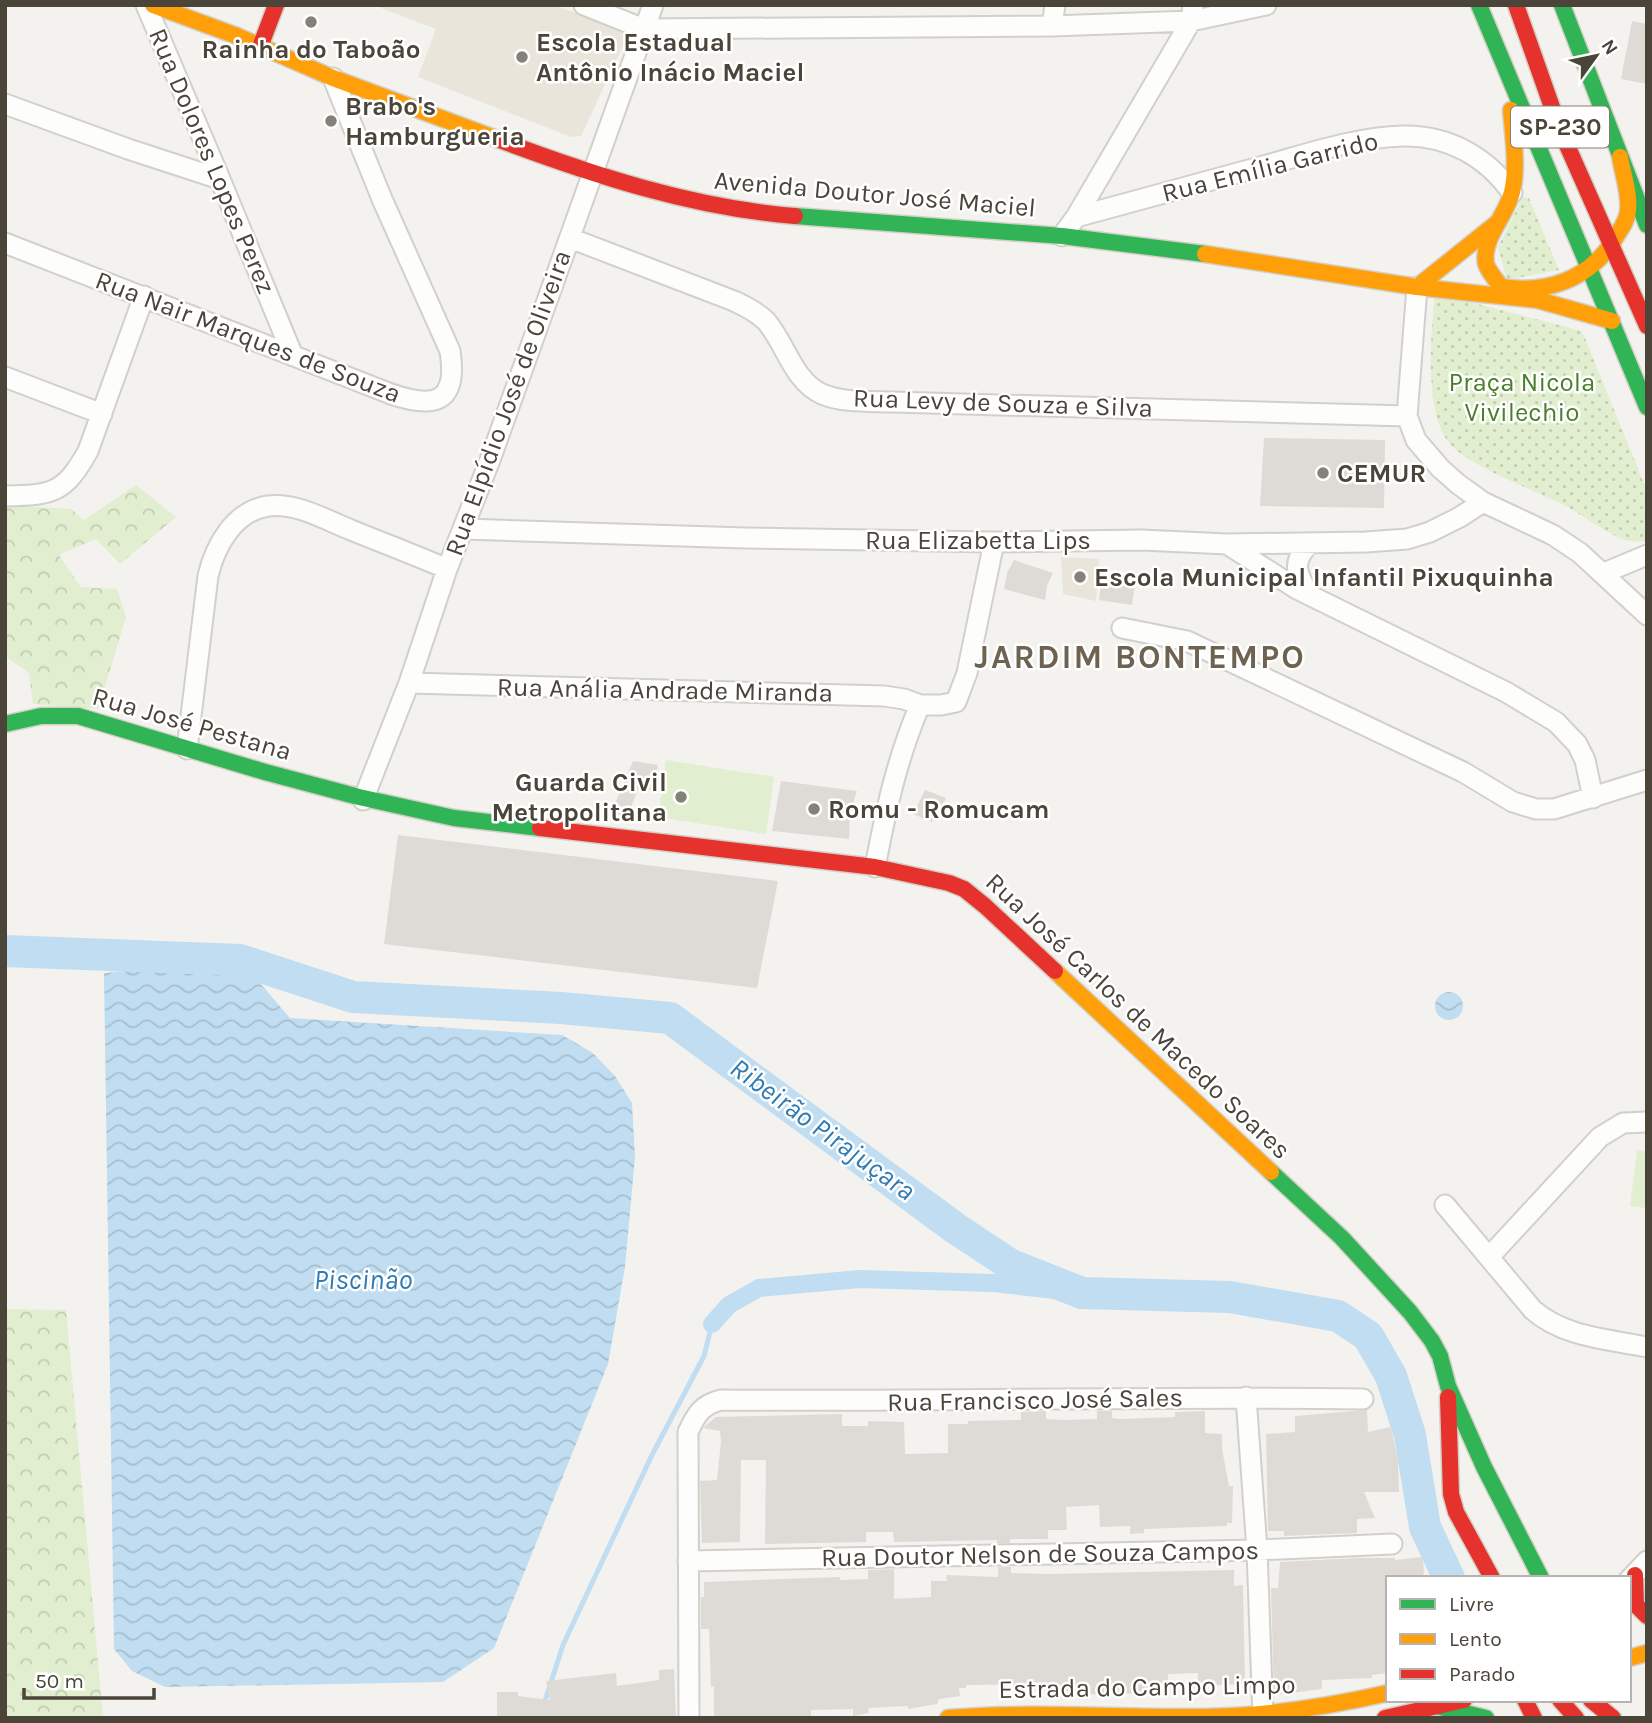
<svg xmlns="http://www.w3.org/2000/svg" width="1652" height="1723" viewBox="0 0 1652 1723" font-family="Karla,sans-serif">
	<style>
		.education { fill: #eae5da }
		.green { fill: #e1eecf }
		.forest { fill: url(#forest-crowns) }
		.park { fill: url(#park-dots) }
		.water { fill: url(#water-waves) }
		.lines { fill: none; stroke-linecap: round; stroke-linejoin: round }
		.stream { stroke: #c0ddf1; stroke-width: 5 }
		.canal { stroke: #c0ddf1; stroke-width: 18 }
		.river { stroke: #c0ddf1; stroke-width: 32 }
		.building { fill: #dedbd6 }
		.street-casing { stroke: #d2d0cb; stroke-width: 23 }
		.fast-casing { stroke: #d3cfc5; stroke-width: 19 }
		.slow-casing { stroke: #d3cfc5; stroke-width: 19 }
		.jam-casing { stroke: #d3cfc5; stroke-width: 19 }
		.street { stroke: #fdfdfc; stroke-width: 19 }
		.fast { stroke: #30b455; stroke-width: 16 }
		.slow { stroke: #ff9f0a; stroke-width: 16 }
		.jam { stroke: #e5322d; stroke-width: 16 }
		.poi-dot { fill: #868178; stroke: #fff; stroke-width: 2.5 }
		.labels { text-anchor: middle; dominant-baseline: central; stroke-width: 5; stroke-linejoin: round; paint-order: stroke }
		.shield { fill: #fff; stroke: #817c74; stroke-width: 2 }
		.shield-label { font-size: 24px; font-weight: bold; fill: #4b4439 }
		.poi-label { font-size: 26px; font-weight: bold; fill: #4b4439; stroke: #fff; text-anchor: start }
		.street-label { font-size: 26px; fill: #4b4439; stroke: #fff }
		.park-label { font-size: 26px; fill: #4a7f2a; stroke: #fff }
		.water-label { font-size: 28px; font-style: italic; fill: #2e7ab2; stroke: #fff }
		.district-label { font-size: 33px; font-weight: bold; letter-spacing: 2px; fill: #6e6250; stroke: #fff }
	</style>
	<defs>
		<pattern id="forest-crowns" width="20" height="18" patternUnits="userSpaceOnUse" patternTransform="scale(1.75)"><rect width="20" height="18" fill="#e1eecf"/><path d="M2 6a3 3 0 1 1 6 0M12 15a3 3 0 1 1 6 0" fill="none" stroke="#c3cdb2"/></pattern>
		<pattern id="park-dots" width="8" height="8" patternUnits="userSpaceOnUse" patternTransform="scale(1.75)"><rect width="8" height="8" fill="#e1eecf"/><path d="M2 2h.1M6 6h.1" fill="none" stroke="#c3cdb2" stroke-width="1.8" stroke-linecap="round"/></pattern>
		<pattern id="water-waves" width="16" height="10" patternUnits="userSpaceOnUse" patternTransform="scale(1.75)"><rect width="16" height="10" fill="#c0ddf1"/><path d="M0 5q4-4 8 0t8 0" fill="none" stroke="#a6bfcf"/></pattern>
	</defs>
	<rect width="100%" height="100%" fill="#f4f2ee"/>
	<path class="education" d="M 373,5 L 553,5 L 624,30 L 627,37 L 581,136 L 571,137 L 418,77 L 436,29 Z
		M 1061,557 L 1099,559 L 1096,601 L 1063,594 Z"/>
	<path class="green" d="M 666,760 L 774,777 L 766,834 L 658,817 Z
		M 1637,1150 L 1647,1151 L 1647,1208 L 1630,1206 Z"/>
	<path class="forest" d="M 136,485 L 176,517 L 120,564 L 96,539 L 59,555 L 81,587 L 117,589 L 126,617 L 98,709 L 33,704 L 29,673 L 5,656 L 5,505 L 71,509 L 84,520 Z
		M 5,1309 L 66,1310 L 103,1718 L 5,1718 Z"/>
	<path class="park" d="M 1523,197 L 1529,198 L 1559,270 L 1507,280 L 1498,247 Z
		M 1435,293 L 1582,331 L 1647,491 L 1647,541 C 1640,541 1631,542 1625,540 C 1605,533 1580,513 1560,503 C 1534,491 1467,464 1451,445 C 1423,415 1431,331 1435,293 Z"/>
	<path class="water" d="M 240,960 L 290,1018 L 562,1035 L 593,1053 L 615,1076 L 632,1103 L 635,1157 L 625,1267 L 608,1364 L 494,1648 L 443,1682 L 165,1687 L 132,1671 L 114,1649 L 104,973 Z
		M1435 1006a14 14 0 1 1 28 0a14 14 0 1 1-28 0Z"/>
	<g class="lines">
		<path class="stream" d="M 544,1704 L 563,1645 L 652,1455 L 704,1356 L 712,1324"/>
		<path class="canal" d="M 712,1324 L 729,1305 L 759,1288 L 860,1279 L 993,1283 L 1082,1293"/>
		<path class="river" d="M 5,951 L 240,960 L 353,997 L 561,1008 L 670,1018 L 955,1228 L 1011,1265 L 1082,1293 L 1230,1297 L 1338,1316 L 1368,1336 L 1391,1376 L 1410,1435 L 1425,1527 L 1449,1578"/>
	</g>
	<path class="building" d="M 1632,21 L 1647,24 L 1647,84 L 1621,79 Z
		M 1264,438 L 1385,440 L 1384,508 L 1260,506 Z
		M 1014,560 L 1053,573 L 1047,586 L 1045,600 L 1004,589 L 1007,573 Z
		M 1102,574 L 1136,577 L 1132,605 L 1099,600 Z
		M 633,761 L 658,765 L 653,790 L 638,789 L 626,821 L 609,818 Z
		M 781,781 L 857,791 L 850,813 L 849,839 L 772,831 Z
		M 925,790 L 946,798 L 932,822 L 913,814 Z
		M 398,835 L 778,881 L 757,988 L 384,944 Z
		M 1367,1410 L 1368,1432 L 1391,1427 L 1398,1460 L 1399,1492 L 1364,1492 L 1375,1518 L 1357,1519 L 1357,1533 L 1284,1536 L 1284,1531 L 1268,1531 L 1266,1434 L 1295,1432 L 1295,1416 Z
		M 1046,1411 L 1046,1419 L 1065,1420 L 1097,1419 L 1097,1411 L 1112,1411 L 1112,1418 L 1120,1419 L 1175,1417 L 1175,1412 L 1205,1411 L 1205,1433 L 1222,1434 L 1222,1449 L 1229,1486 L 1233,1486 L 1232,1523 L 1227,1523 L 1227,1526 L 1144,1529 L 1144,1533 L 1130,1534 L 1130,1526 L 1100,1527 L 1099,1505 L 1066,1507 L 1067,1530 L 1048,1530 L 1048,1539 L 1010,1539 L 1010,1543 L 997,1543 L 997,1540 L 894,1542 L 893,1532 L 866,1532 L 866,1542 L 765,1544 L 766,1460 L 741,1460 L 740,1542 L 702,1543 L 700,1481 L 717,1480 L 721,1442 L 720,1431 L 703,1428 L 716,1417 L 842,1414 L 842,1426 L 868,1426 L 868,1421 L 904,1422 L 905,1454 L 948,1453 L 948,1424 L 968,1424 L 968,1421 L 1021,1420 L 1021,1412 Z
		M 1423,1557 L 1424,1578 L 1388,1578 L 1388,1673 L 1372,1675 L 1372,1678 L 1322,1680 L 1322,1689 L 1274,1695 L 1271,1588 L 1278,1588 L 1280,1562 L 1357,1558 L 1395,1558 L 1395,1560 Z
		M 998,1567 L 1011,1567 L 1011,1573 L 1050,1574 L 1234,1570 L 1234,1586 L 1243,1585 L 1245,1684 L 1198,1686 L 1198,1673 L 1168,1674 L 1168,1683 L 1156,1684 L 1156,1693 L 1054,1695 L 1054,1684 L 966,1685 L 966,1688 L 959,1688 L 960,1696 L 939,1699 L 937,1704 L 908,1709 L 908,1706 L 868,1708 L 869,1713 L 853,1716 L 853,1709 L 811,1710 L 811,1718 L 714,1718 L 714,1686 L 711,1687 L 709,1629 L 701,1629 L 701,1597 L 704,1597 L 704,1582 L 840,1577 L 840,1580 L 868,1579 L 868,1570 L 894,1569 L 894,1599 L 931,1597 L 931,1581 L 947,1581 L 946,1575 L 998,1577 Z
		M 674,1669 L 676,1718 L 497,1718 L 497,1692 L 518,1692 L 518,1696 L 550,1700 L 546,1681 L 616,1673 L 617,1686 L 659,1680 L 659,1670 Z"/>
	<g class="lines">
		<g class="street-casing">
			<path id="street" d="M 146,5 L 220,179 L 293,356
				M 584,5 L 644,29 L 1052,26 L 1191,21 L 1266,5
				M 1052,26 L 1055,5
				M 5,104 L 128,149 L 220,179
				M 1076,217 L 1191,21 L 1193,5
				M 1062,236 L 1076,217 C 1140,199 1204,182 1267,165 C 1310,153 1358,137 1403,136 C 1448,135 1487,157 1512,193
				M 570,238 L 734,301 C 745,306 757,312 766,321 C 786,344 793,381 822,394 C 842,403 872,401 893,402 L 1407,416
				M 5,243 L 391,394 C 435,409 458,403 450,351 L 382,199 L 333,78
				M 1417,287 L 1407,416 L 1416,440 L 1440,468 L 1458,484 L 1483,502 L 1553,535 L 1580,553 L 1647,615
				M 5,377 L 102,414
				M 5,496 C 52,495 64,494 88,451 L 144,296
				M 464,529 L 745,538 L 994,542 L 1142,540 L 1227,544 L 1366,542 L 1407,539 L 1430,532 L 1460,517 L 1483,502
				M 1227,544 L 1297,589 L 1506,692 L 1556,722 L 1577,744 L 1585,760 L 1593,798
				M 1604,573 L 1647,555
				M 1309,594 C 1296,573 1291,562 1310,543
				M 1122,628 L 1187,641 L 1463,772 L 1513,802 L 1536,809 L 1554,809 L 1647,780
				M 409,683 L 884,696 L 904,699 L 920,705
				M 187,749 L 208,576 C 215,546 234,511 268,506 C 296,502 326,520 351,530 C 383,543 415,555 447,569
				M 363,800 L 409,683 L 447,569 L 490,460 L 653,5
				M 875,867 C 886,810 897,758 920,705 L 941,705 L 956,702 L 967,673 L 994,542
				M 1445,1205 L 1533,1310 C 1564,1337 1607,1339 1647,1347
				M 1490,1256 L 1600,1137 L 1623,1123 L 1647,1122
				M 1246,1397 L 1257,1550 L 1263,1718
				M 688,1561 L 1257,1550 L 1392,1544
				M 1629,1580 L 1647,1561
				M 689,1718 L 688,1432 C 696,1415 701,1405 721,1400 C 935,1402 1149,1396 1363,1399"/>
		</g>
		<g class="fast-casing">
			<path id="fast" d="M 1479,5 L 1647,407
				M 1562,5 L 1647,225
				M 795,216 L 1062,236 L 1205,254
				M 5,724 L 41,716 L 78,716 L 265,772 L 359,797 L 454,818 L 540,828
				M 1271,1172 L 1342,1238 L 1410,1312 L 1432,1341 L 1440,1356 L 1448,1386 L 1484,1467 L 1541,1578
				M 1440,1707 L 1486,1718"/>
		</g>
		<g class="slow-casing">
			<path id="slow" d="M 153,5 L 237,36 L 333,78 L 497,139
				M 1511,110 C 1513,135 1518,168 1512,192 C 1507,215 1481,239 1486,264 C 1488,271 1497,281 1501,287 C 1547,294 1588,280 1614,240 C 1619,231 1627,222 1628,211 C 1630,193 1623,175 1620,157
				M 1205,254 L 1417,287 L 1538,300 L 1612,321
				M 1417,287 L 1497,223
				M 1055,971 L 1271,1172
				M 1629,1658 L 1647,1653
				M 948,1718 C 1033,1711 1118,1718 1204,1717 C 1266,1716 1327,1707 1388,1693"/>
		</g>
		<g class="jam-casing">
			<path id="jam" d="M 1516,5 L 1559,127 L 1647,326
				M 260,47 L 276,5
				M 497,139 C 593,175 693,208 795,216
				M 540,828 L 875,867 L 949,883 L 964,889 L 985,906 L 1055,971
				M 1448,1397 L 1451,1494 L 1456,1512 L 1492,1578
				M 1635,1575 L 1636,1605 L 1647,1616
				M 1525,1700 L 1534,1718
				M 1560,1700 L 1576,1718
				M 1591,1700 L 1613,1718
				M 1385,1718 L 1464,1700"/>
		</g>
		<use href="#street" class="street"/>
		<use href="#fast" class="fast"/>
		<use href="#slow" class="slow"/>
		<use href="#jam" class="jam"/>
	</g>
	<g class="poi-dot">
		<circle cx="311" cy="22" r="7"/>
		<circle cx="522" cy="57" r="7"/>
		<circle cx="331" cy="121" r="7"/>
		<circle cx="1323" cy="473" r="7"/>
		<circle cx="1080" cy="577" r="7"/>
		<circle cx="681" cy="797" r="7"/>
		<circle cx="814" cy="809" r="7"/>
	</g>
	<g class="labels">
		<rect class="shield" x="1511" y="106.5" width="98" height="41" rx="5"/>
		<g class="shield-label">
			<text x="1560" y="127">SP-230</text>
		</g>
		<g class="poi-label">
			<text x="536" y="42">Escola Estadual<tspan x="536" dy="30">Antônio Inácio Maciel</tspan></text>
			<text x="311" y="49" text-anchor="middle">Rainha do Taboão</text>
			<text x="345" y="106">Brabo's<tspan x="345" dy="30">Hamburgueria</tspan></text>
			<text x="1337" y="473">CEMUR</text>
			<text x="1094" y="577">Escola Municipal Infantil Pixuquinha</text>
			<text x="667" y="782" text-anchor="end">Guarda Civil<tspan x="667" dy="30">Metropolitana</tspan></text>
			<text x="828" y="809">Romu - Romucam</text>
		</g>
		<g class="street-label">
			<text transform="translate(212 161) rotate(67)">Rua Dolores Lopes Perez</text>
			<text transform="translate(1270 167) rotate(-14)">Rua Emília Garrido</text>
			<text transform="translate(875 194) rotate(5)">Avenida Doutor José Maciel</text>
			<text transform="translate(248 337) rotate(21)">Rua Nair Marques de Souza</text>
			<text transform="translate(508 403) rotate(-70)">Rua Elpídio José de Oliveira</text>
			<text transform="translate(1003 403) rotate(2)">Rua Levy de Souza e Silva</text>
			<text x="978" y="540">Rua Elizabetta Lips</text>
			<text transform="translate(665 690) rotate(1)">Rua Anália Andrade Miranda</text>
			<text transform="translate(192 724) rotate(16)">Rua José Pestana</text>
			<text transform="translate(1138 1016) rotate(43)">Rua José Carlos de Macedo Soares</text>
			<text transform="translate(1035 1400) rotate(-1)">Rua Francisco José Sales</text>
			<text transform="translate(1040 1554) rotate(-1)">Rua Doutor Nelson de Souza Campos</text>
			<text transform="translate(1147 1687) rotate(-1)">Estrada do Campo Limpo</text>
		</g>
		<g class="park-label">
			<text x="1522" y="382">Praça Nicola<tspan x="1522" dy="30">Vivilechio</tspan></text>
		</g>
		<g class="water-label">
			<text transform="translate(823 1129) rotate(36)">Ribeirão Pirajuçara</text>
			<text x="363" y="1279">Piscinão</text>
		</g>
		<g class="district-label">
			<text x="1140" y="657">JARDIM BONTEMPO</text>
		</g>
	</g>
	<rect width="1652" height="1723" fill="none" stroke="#4b4439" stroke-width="14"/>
	<rect x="1386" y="1576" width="245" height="126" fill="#ffffff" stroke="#b7b4b0" stroke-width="2"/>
	<rect x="1400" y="1599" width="35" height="10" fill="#30b455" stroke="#b7b4b0" stroke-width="2"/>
	<text x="1449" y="1611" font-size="21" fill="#4b4439">Livre</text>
	<rect x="1400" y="1634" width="35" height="10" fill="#ff9f0a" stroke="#b7b4b0" stroke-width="2"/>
	<text x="1449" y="1646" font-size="21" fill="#4b4439">Lento</text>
	<rect x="1400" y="1669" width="35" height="10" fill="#e5322d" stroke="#b7b4b0" stroke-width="2"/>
	<text x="1449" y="1681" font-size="21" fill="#4b4439">Parado</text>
	<g transform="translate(1596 56) rotate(57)" stroke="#ffffff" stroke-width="5" paint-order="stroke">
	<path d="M0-5L12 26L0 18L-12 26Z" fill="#4b4439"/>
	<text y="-10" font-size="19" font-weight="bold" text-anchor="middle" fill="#4b4439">N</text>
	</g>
	<path d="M24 1688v10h130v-10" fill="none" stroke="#4b4439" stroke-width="3.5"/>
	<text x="35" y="1688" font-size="21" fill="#4b4439" stroke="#ffffff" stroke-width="5" paint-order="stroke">50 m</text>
</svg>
